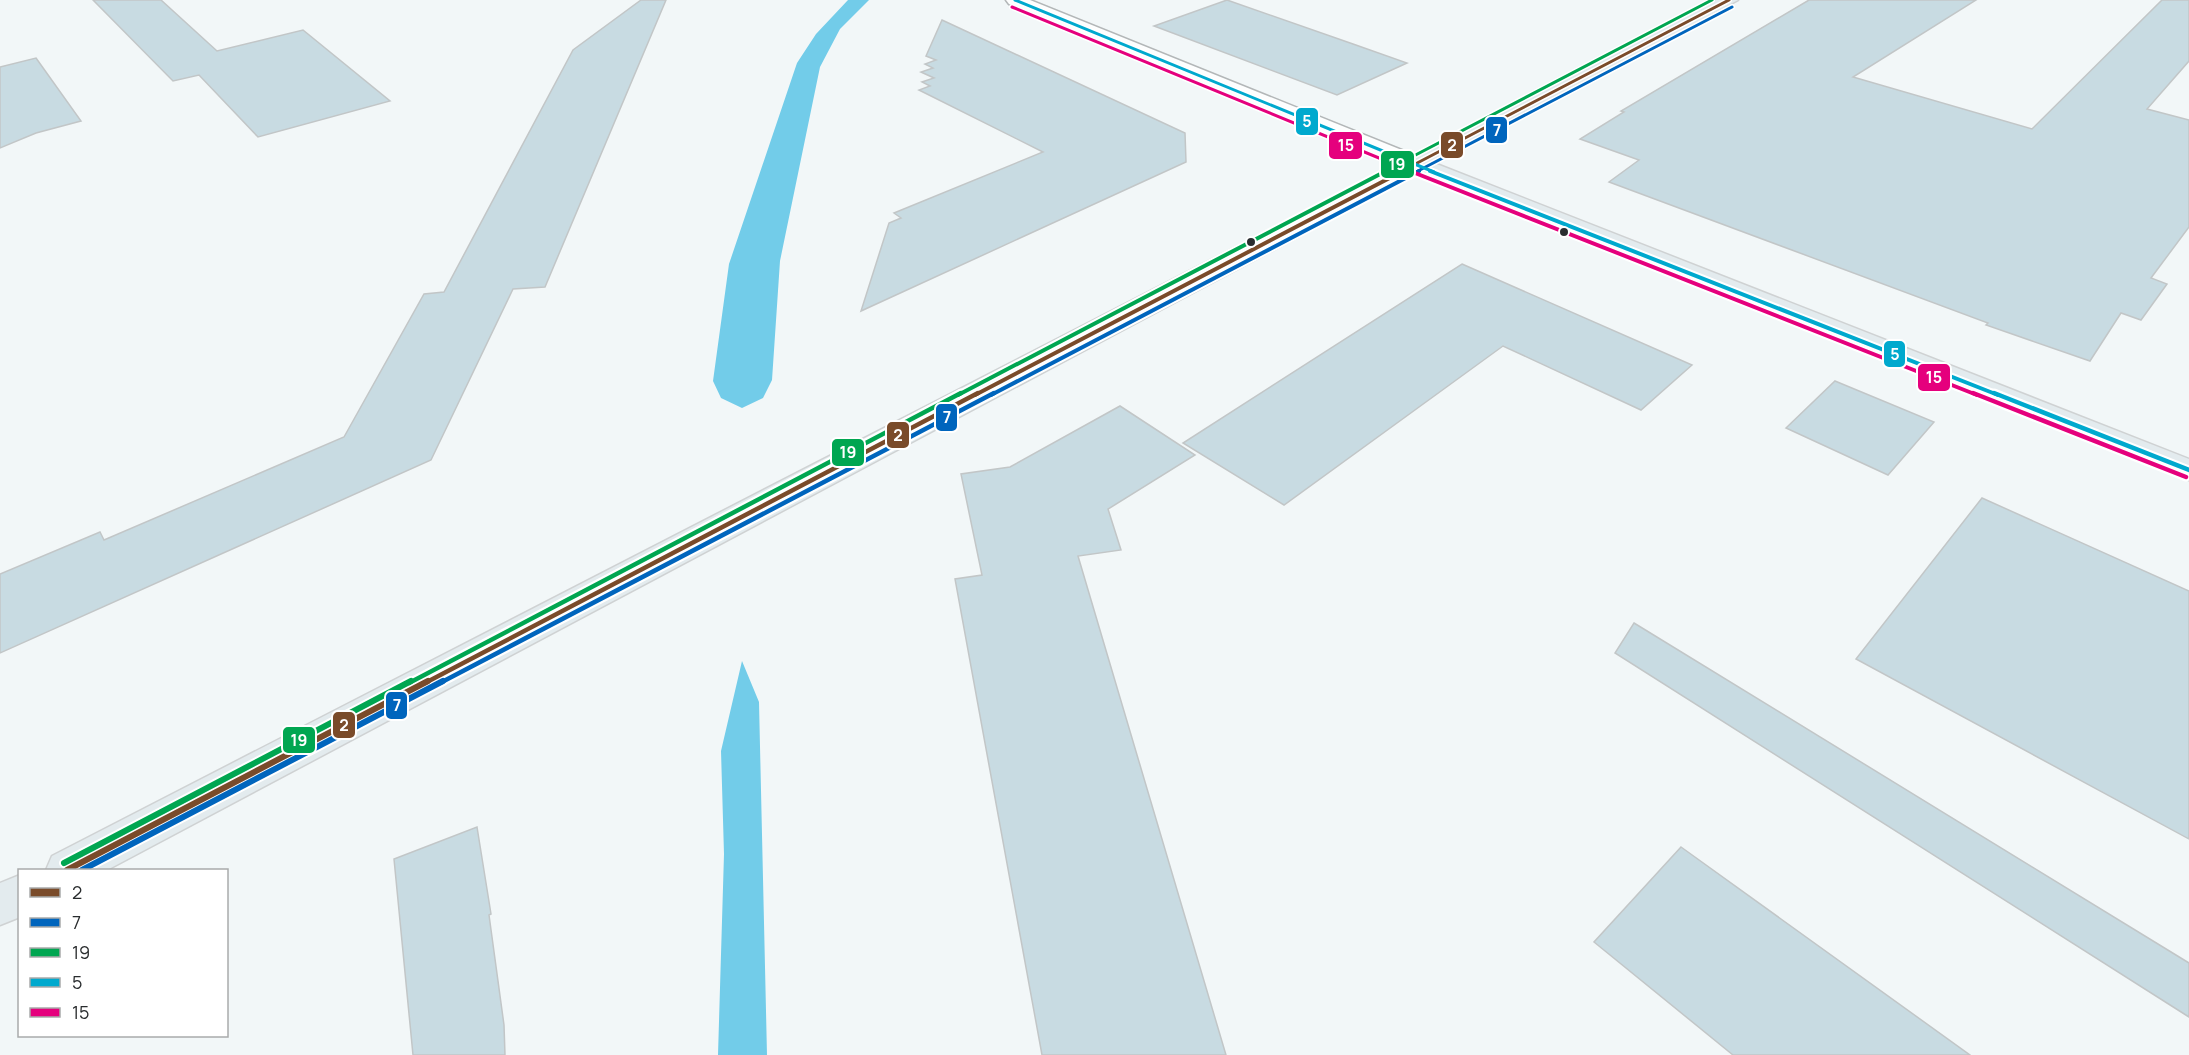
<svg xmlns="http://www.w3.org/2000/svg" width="2189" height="1055" viewBox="0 0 2189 1055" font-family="Manrope,sans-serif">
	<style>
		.water { fill: #72cce9 }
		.building { fill: #c8dbe2; stroke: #c2c6c7; stroke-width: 1.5 }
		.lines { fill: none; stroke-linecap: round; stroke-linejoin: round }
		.minor-casing { stroke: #b3b7b8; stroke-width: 3 }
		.major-casing { stroke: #cfd2d3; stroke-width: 3 }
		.minor { fill: #fdfefe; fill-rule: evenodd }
		.major { fill: #e3ebee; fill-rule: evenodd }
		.bus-1-far3-casing { stroke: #fff; stroke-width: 6 }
		.bus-1-far2-casing { stroke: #fff; stroke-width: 8 }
		.bus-1-far1-casing { stroke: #fff; stroke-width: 9 }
		.bus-1-casing { stroke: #fff; stroke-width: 10 }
		.bus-2-far3-casing { stroke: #fff; stroke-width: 6 }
		.bus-2-far2-casing { stroke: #fff; stroke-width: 8 }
		.bus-2-far1-casing { stroke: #fff; stroke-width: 9 }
		.bus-2-casing { stroke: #fff; stroke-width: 10 }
		.bus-3-far3-casing { stroke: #fff; stroke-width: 6 }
		.bus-3-far2-casing { stroke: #fff; stroke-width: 8 }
		.bus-3-far1-casing { stroke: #fff; stroke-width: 9 }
		.bus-3-casing { stroke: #fff; stroke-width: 10 }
		.bus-4-far2-casing { stroke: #fff; stroke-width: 6 }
		.bus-4-far1-casing { stroke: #fff; stroke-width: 8 }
		.bus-4-casing { stroke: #fff; stroke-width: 9 }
		.bus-5-far2-casing { stroke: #fff; stroke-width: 6 }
		.bus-5-far1-casing { stroke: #fff; stroke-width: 8 }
		.bus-5-casing { stroke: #fff; stroke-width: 9 }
		.bus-1-far3 { stroke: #7a4b2a; stroke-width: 3 }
		.bus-1-far2 { stroke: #7a4b2a; stroke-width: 4 }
		.bus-1-far1 { stroke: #7a4b2a; stroke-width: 4.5 }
		.bus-1 { stroke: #7a4b2a; stroke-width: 6 }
		.bus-2-far3 { stroke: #0065bd; stroke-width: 3 }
		.bus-2-far2 { stroke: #0065bd; stroke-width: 4 }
		.bus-2-far1 { stroke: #0065bd; stroke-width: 4.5 }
		.bus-2 { stroke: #0065bd; stroke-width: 6 }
		.bus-3-far3 { stroke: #00a651; stroke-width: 3 }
		.bus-3-far2 { stroke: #00a651; stroke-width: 4 }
		.bus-3-far1 { stroke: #00a651; stroke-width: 4.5 }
		.bus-3 { stroke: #00a651; stroke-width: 6 }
		.bus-4-far2 { stroke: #00a9ce; stroke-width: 3 }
		.bus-4-far1 { stroke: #00a9ce; stroke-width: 4 }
		.bus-4 { stroke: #00a9ce; stroke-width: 4.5 }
		.bus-5-far2 { stroke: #e5007d; stroke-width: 3 }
		.bus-5-far1 { stroke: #e5007d; stroke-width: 4 }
		.bus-5 { stroke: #e5007d; stroke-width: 4.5 }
		.bus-dot { fill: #292c2e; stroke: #fff; stroke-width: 2 }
		.line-badge { stroke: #fff; stroke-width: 2 }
		.badge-label { font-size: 16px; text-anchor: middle; font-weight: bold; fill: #fff }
	</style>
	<rect width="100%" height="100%" fill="#f2f7f8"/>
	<path class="water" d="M 848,0 L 869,0 L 840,29 L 820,67 L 780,261 L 772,380 L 763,398 L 742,408 L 721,398 L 713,381 L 729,264 L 797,63 L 816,34 Z
		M 742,661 L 759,702 L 767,1055 L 718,1055 L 724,854 L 721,751 Z"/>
	<path class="building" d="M 93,0 L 161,0 L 217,51 L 303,30 L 390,101 L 258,137 L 199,75 L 173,81 Z
		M 641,0 L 666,0 L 545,287 L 513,289 L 431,460 L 0,653 L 0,574 L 100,532 L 104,540 L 344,437 L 424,294 L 444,292 L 573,50 Z
		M 1227,0 L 1353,44 L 1407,63 L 1337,95 L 1154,26 Z
		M 1809,0 L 1976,0 L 1853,77 L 2032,129 L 2162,0 L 2189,0 L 2189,61 L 2147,109 L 2189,120 L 2189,227 L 2151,278 L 2167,284 L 2141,320 L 2121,313 L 2090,361 L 1986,325 L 1988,323 L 1609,182 L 1639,160 L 1580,139 L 1624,112 L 1621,111 Z
		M 942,20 L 1185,133 L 1186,162 L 861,311 L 889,223 L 901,218 L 894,213 L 1043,152 L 919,90 L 930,86 L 922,82 L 934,78 L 921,72 L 933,68 L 925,64 L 936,60 L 926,56 Z
		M 36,58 L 81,121 L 36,133 L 0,148 L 0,67 Z
		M 1462,264 L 1692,365 L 1641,410 L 1503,346 L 1284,505 L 1183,443 Z
		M 1835,381 L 1934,422 L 1888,475 L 1786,428 Z
		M 1120,406 L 1195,455 L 1108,509 L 1121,550 L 1078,556 L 1226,1055 L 1042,1055 L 955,579 L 982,575 L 961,474 L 1010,467 Z
		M 1982,498 L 2189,591 L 2189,839 L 1856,659 Z
		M 1634,623 L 2189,963 L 2189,1017 L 1615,653 Z
		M 477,827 L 491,914 L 489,915 L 504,1025 L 505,1055 L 413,1055 L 394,859 Z
		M 1681,847 L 1970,1055 L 1733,1055 L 1594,942 Z"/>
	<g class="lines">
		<g class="minor-casing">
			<path id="minor" d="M 1006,0 L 1030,0 L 1424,159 L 1427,164 L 1424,169 L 1408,169 L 1009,4 Z"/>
		</g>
		<g class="major-casing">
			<path id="major" d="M 1716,0 L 1738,0 L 1434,163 L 2189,459 L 2189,480 L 1418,173 L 107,870 L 46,870 L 52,856 Z
				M 20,875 L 20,917 L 0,925 L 0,883 Z"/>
		</g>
		<use href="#minor" class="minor"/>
		<use href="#major" class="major"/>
		<g class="bus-1-far3-casing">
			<path id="bus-1-far3" d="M 1400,172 L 1729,0"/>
		</g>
		<g class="bus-1-far2-casing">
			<path id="bus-1-far2" d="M 975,395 L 1403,171"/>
		</g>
		<g class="bus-1-far1-casing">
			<path id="bus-1-far1" d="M 425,683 L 978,393"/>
		</g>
		<g class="bus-1-casing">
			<path id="bus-1" d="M 67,870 L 428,681"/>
		</g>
		<g class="bus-2-far3-casing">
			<path id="bus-2-far3" d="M 1416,172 L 1732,7"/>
		</g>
		<g class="bus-2-far2-casing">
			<path id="bus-2-far2" d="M 991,395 L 1419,171"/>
		</g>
		<g class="bus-2-far1-casing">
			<path id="bus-2-far1" d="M 440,683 L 994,393"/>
		</g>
		<g class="bus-2-casing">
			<path id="bus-2" d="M 82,870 L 443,681"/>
		</g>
		<g class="bus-3-far3-casing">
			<path id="bus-3-far3" d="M 1383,172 L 1712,0"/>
		</g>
		<g class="bus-3-far2-casing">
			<path id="bus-3-far2" d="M 958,395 L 1386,171"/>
		</g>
		<g class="bus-3-far1-casing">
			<path id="bus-3-far1" d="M 409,683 L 961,393"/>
		</g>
		<g class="bus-3-casing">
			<path id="bus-3" d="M 64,863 L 411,681"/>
		</g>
		<g class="bus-4-far2-casing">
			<path id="bus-4-far2" d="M 1015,0 L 1434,172"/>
		</g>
		<g class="bus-4-far1-casing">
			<path id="bus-4-far1" d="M 1430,171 L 1998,395"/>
		</g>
		<g class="bus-4-casing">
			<path id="bus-4" d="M 1994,393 L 2189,470"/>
		</g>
		<g class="bus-5-far2-casing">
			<path id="bus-5-far2" d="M 1012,7 L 1413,172"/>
		</g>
		<g class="bus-5-far1-casing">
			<path id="bus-5-far1" d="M 1410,171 L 1977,395"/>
		</g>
		<g class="bus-5-casing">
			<path id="bus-5" d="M 1973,393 L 2186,477"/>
		</g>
		<use href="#bus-1-far3" class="bus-1-far3"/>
		<use href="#bus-1-far2" class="bus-1-far2"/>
		<use href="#bus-1-far1" class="bus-1-far1"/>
		<use href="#bus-1" class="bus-1"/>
		<use href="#bus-2-far3" class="bus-2-far3"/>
		<use href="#bus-2-far2" class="bus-2-far2"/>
		<use href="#bus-2-far1" class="bus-2-far1"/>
		<use href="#bus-2" class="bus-2"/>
		<use href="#bus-3-far3" class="bus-3-far3"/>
		<use href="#bus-3-far2" class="bus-3-far2"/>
		<use href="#bus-3-far1" class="bus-3-far1"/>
		<use href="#bus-3" class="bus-3"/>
		<use href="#bus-4-far2" class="bus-4-far2"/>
		<use href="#bus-4-far1" class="bus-4-far1"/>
		<use href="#bus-4" class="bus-4"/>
		<use href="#bus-5-far2" class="bus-5-far2"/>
		<use href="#bus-5-far1" class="bus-5-far1"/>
		<use href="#bus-5" class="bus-5"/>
	</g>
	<g class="bus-dot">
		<circle cx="1564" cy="232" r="5"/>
		<circle cx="1251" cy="242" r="5"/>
	</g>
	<g class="line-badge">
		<rect x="1295" y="107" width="24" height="29" rx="6" fill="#00a9ce"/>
		<rect x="1485" y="116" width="23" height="28" rx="6" fill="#0065bd"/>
		<rect x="1440" y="131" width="24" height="28" rx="6" fill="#7a4b2a"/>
		<rect x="1328" y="131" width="35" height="29" rx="6" fill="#e5007d"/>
		<rect x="1380" y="150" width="35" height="29" rx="6" fill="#00a651"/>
		<rect x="1883" y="340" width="23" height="28" rx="6" fill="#00a9ce"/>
		<rect x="1917" y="363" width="34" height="29" rx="6" fill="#e5007d"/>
		<rect x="935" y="403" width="23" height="29" rx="6" fill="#0065bd"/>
		<rect x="886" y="421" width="24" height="28" rx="6" fill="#7a4b2a"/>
		<rect x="831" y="438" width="34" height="29" rx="6" fill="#00a651"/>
		<rect x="385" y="691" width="23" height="29" rx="6" fill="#0065bd"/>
		<rect x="332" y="711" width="24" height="28" rx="6" fill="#7a4b2a"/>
		<rect x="282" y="726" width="34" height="28" rx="6" fill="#00a651"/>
	</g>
	<g class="badge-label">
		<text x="1307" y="127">5</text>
		<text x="1497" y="136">7</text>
		<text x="1452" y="151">2</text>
		<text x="1346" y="151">15</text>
		<text x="1397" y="170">19</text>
		<text x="1895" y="360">5</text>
		<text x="1934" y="383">15</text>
		<text x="947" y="423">7</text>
		<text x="898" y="441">2</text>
		<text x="848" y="458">19</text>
		<text x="397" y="711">7</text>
		<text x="344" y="731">2</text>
		<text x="299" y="746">19</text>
	</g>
	<rect x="18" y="869" width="210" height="168" fill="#ffffff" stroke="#a9abab" stroke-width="1.5"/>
	<rect x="30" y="888" width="30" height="9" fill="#7a4b2a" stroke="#a9abab" stroke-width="1.5"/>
	<text x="72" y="899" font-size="18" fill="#292c2e">2</text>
	<rect x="30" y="918" width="30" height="9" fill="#0065bd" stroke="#a9abab" stroke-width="1.5"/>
	<text x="72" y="929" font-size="18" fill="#292c2e">7</text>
	<rect x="30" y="948" width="30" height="9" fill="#00a651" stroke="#a9abab" stroke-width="1.5"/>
	<text x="72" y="959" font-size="18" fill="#292c2e">19</text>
	<rect x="30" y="978" width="30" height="9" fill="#00a9ce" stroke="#a9abab" stroke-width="1.5"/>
	<text x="72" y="989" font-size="18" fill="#292c2e">5</text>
	<rect x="30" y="1008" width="30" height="9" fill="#e5007d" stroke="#a9abab" stroke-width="1.5"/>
	<text x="72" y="1019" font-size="18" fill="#292c2e">15</text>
</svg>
